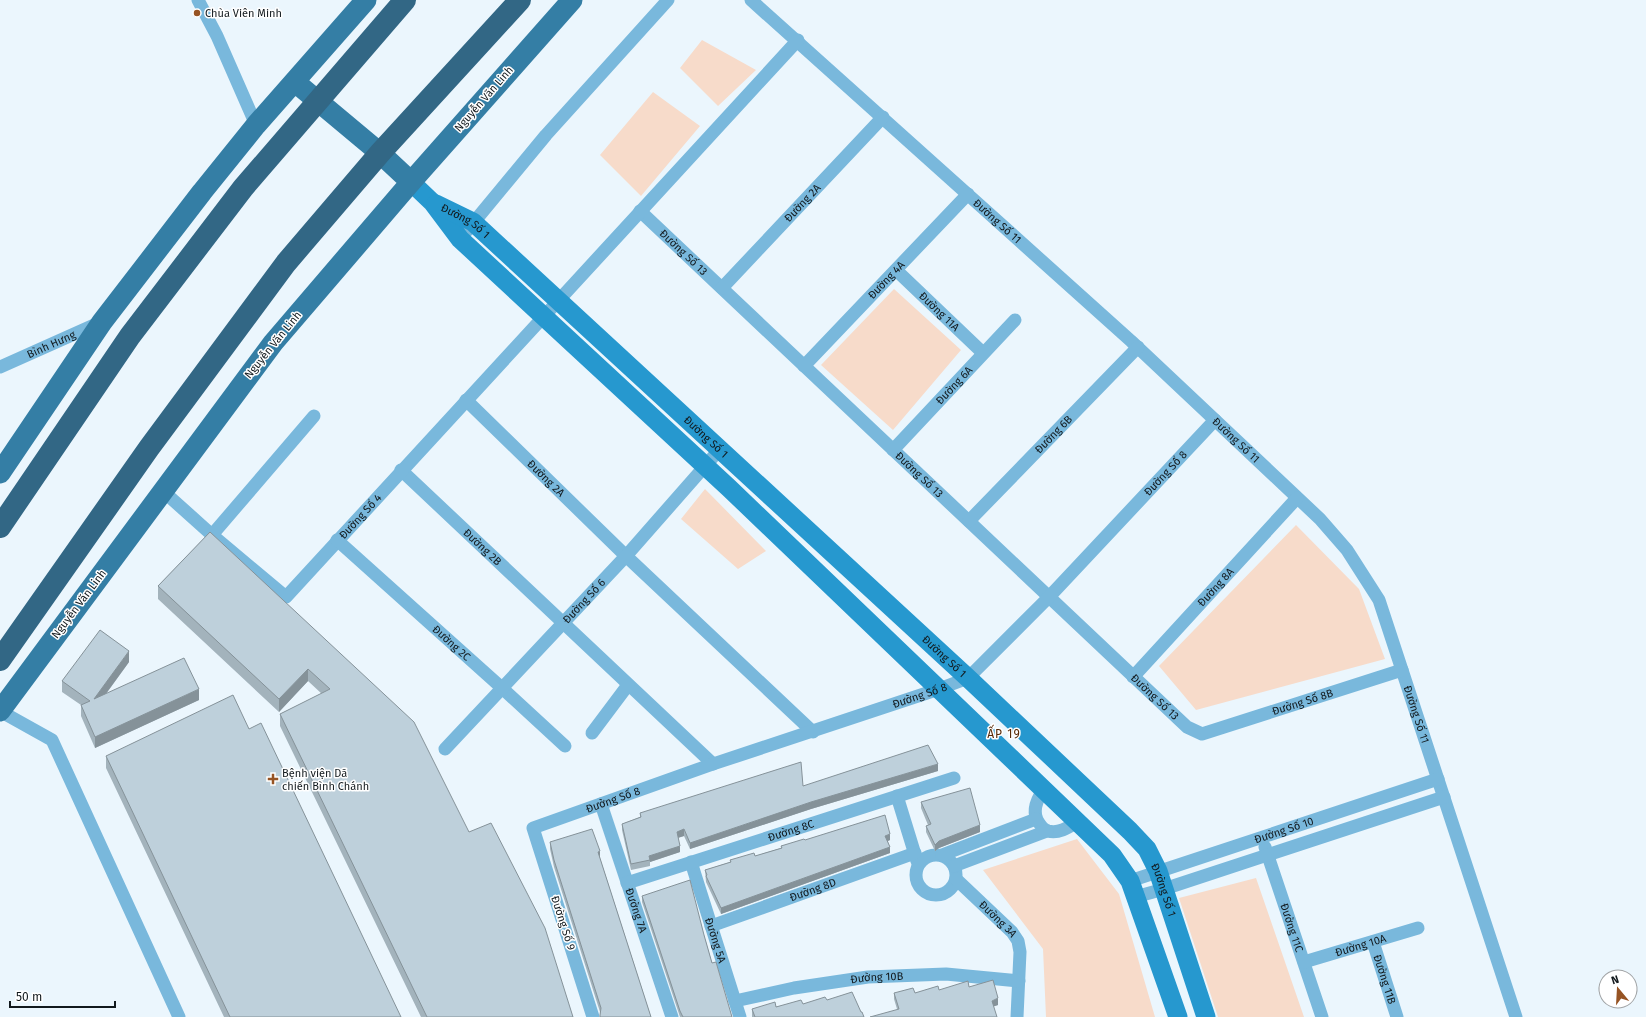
<svg xmlns="http://www.w3.org/2000/svg" width="1646" height="1017" viewBox="0 0 1646 1017" font-family="'Fira Sans',sans-serif">
	<style>
		.green { fill: #f7dbca }
		.lines { fill: none; stroke-linecap: round; stroke-linejoin: round }
		.street { stroke: #79b8dc; stroke-width: 13 }
		.secondary { stroke: #2698cf; stroke-width: 19 }
		.primary { stroke: #347ea5; stroke-width: 21 }
		.highway { stroke: #326785; stroke-width: 22 }
		.wall { fill: #a3b3bc }
		.shaded-wall { fill: #859299 }
		.building { fill: #bed0db; stroke: #859299 }
		.poi-dot { fill: #965323; stroke: #fff; stroke-width: 1.5 }
		.labels { text-anchor: middle; dominant-baseline: central; stroke-width: 3; stroke-linejoin: round; paint-order: stroke }
		.poi-label { font-size: 11px; fill: #12191d; stroke: #fff; text-anchor: start }
		.street-label { font-size: 11px; fill: #12191d; stroke: #fff }
		.neighbourhood-label { font-size: 12px; letter-spacing: 1px; fill: #572a07; stroke: #fff }
	</style>
	<rect width="100%" height="100%" fill="#ebf6fd"/>
	<path class="green" d="M 702,40 L 756,70 L 718,106 L 680,68 Z
		M 653,92 L 700,126 L 641,196 L 600,155 Z
		M 894,289 L 961,350 L 893,430 L 821,365 Z
		M 705,489 L 766,551 L 738,569 L 681,519 Z
		M 1296,525 L 1359,589 L 1385,659 L 1196,710 L 1159,666 Z
		M 1077,839 L 1119,894 L 1155,1017 L 1046,1017 L 1043,949 L 983,870 Z
		M 1256,878 L 1304,1017 L 1218,1017 L 1179,898 Z"/>
	<g class="lines">
		<g class="street">
			<path d="M 198,0 L 217,36 L 256,125"/>
			<path id="s1" d="M 751,0 L 1131,341 L 1285,486 L 1320,519 L 1347,550 L 1379,600 L 1516,1017"/>
			<path id="s2" d="M 640,211 L 1187,727 L 1202,734 L 1402,670"/>
			<path d="M 460,239 L 546,135 L 668,0"/>
			<path id="s3" d="M 896,270 L 983,353"/>
			<path id="s4" d="M 722,288 L 883,117"/>
			<path id="s5" d="M 804,366 L 968,194"/>
			<path id="s6" d="M 0,367 L 101,322"/>
			<path id="s7" d="M 466,400 L 626,556 L 813,732"/>
			<path id="s8" d="M 893,450 L 1015,320"/>
			<path id="s9" d="M 401,470 L 713,764"/>
			<path id="s10" d="M 163,491 L 212,535 L 286,597 L 798,40"/>
			<path id="s11" d="M 969,521 L 1138,347"/>
			<path d="M 212,535 L 314,416"/>
			<path id="s12" d="M 337,540 L 502,688 L 565,746"/>
			<path id="s13" d="M 1133,677 L 1297,498"/>
			<path d="M 0,711 L 52,740 L 179,1017"/>
			<path d="M 592,733 L 628,685"/>
			<path id="s14" d="M 445,749 L 626,556 L 720,449"/>
			<path d="M 1044,789 C 1037,799 1031,812 1039,823 C 1041,826 1045,830 1048,831 C 1059,834 1069,827 1077,822"/>
			<path d="M 897,796 L 917,861"/>
			<path id="s15" d="M 601,804 L 672,1017"/>
			<path id="s16" d="M 1265,847 L 1322,1017"/>
			<circle cx="936" cy="875" r="20"/>
			<path d="M 942,855 L 1036,819"/>
			<path id="s17" d="M 691,862 L 740,1017"/>
			<path d="M 954,866 L 1047,831"/>
			<path id="s18" d="M 956,879 L 1012,932 L 1018,941 L 1020,952 L 1017,1017"/>
			<path id="s19" d="M 1130,881 L 1438,779"/>
			<path id="s20" d="M 627,883 L 954,778"/>
			<path d="M 1135,897 L 1164,889 L 1444,797"/>
			<path id="s21" d="M 711,926 L 915,853"/>
			<path id="s22" d="M 1373,942 L 1397,1017"/>
			<path id="s23" d="M 1304,962 L 1418,928"/>
			<path id="s24" d="M 735,1001 L 794,988 L 868,977 L 946,974 L 1019,981"/>
			<path id="s25" d="M 593,1017 L 533,828 L 713,764 L 939,689 L 968,678 L 1049,597 L 1215,420"/>
		</g>
		<g class="secondary">
			<path d="M 411,182 L 433,203 L 460,239 L 729,488 L 1112,855 L 1130,881 L 1178,1017"/>
			<path id="s26" d="M 436,204 L 473,222 L 968,678 L 1130,831 L 1147,849 L 1158,871 L 1206,1017"/>
		</g>
		<path class="primary" d="M 295,82 L 380,153 L 411,182
			M 0,473 L 102,322 L 202,192 L 256,125 L 366,0
			M 0,711 L 273,343 L 411,182 L 572,0"/>
		<path class="highway" d="M 0,527 L 130,336 L 243,188 L 405,0
			M 0,660 L 149,448 L 286,263 L 380,153 L 520,0"/>
	</g>
	<path class="wall" d="M 210,532 L 469,832 L 573,1017 L 421,1017 L 280,726 L 280,714 L 322,694 L 308,681 L 279,712 L 158,599 L 158,586 Z
		M 129,662 L 106,694 L 199,700 L 95,748 L 81,716 L 81,705 L 62,692 L 62,681 Z
		M 106,756 L 401,1017 L 224,1017 L 106,768 Z
		M 938,771 L 811,809 L 690,849 L 684,836 L 678,838 L 680,852 L 650,862 L 650,866 L 631,870 L 622,830 L 622,824 L 640,817 L 640,813 L 803,786 Z
		M 921,802 L 980,832 L 939,848 L 935,851 L 926,832 L 926,826 L 928,825 L 921,808 Z
		M 805,840 L 890,840 L 888,841 L 890,853 L 721,914 L 706,882 L 705,870 L 730,862 L 730,860 L 755,856 L 781,848 L 781,846 Z
		M 550,842 L 600,858 L 651,1017 L 600,1017 L 600,1012 L 554,867 L 550,849 Z
		M 642,896 L 704,935 L 712,963 L 732,1017 L 680,1017 L 642,902 Z
		M 969,987 L 998,1005 L 994,1006 L 897,1009 L 894,999 L 894,993 L 915,993 L 939,990 Z
		M 827,1000 L 861,1012 L 864,1017 L 752,1017 L 752,1009 L 803,1004 Z"/>
	<path class="shaded-wall" d="M 129,651 L 129,662 L 94,710 L 94,699 Z
		M 308,669 L 308,681 L 279,712 L 279,699 Z
		M 199,689 L 199,700 L 95,748 L 95,737 Z
		M 938,764 L 938,771 L 811,809 L 690,849 L 690,843 L 811,802 Z
		M 980,825 L 980,832 L 939,848 L 935,851 L 935,845 L 939,841 Z
		M 684,829 L 684,836 L 677,838 L 677,832 Z
		M 890,834 L 890,840 L 885,842 L 885,836 Z
		M 680,846 L 680,852 L 650,862 L 649,856 Z
		M 890,847 L 890,853 L 721,914 L 721,908 Z
		M 600,851 L 600,858 L 598,858 L 598,852 Z
		M 998,998 L 998,1005 L 992,1007 L 992,1001 Z"/>
	<path class="building" d="M 210,532 L 414,722 L 469,832 L 491,823 L 545,928 L 573,1017 L 427,1017 L 280,714 L 330,689 L 308,669 L 279,699 L 158,586 Z
		M 100,630 L 129,651 L 94,699 L 184,658 L 199,689 L 95,737 L 81,705 L 90,701 L 62,681 Z
		M 233,695 L 249,729 L 261,723 L 401,1017 L 230,1017 L 106,756 Z
		M 928,745 L 938,764 L 811,802 L 690,843 L 684,829 L 677,832 L 680,846 L 649,856 L 650,860 L 631,864 L 622,824 L 641,817 L 640,813 L 801,762 L 803,786 Z
		M 970,788 L 980,825 L 939,841 L 935,845 L 926,826 L 931,824 L 921,802 Z
		M 885,815 L 890,834 L 885,836 L 890,847 L 721,908 L 706,876 L 707,875 L 705,870 L 731,862 L 730,860 L 754,853 L 755,856 L 782,848 L 781,846 L 804,839 L 805,840 Z
		M 592,829 L 600,851 L 598,852 L 651,1017 L 600,1017 L 600,1015 L 601,1008 L 554,860 L 550,842 Z
		M 690,880 L 704,935 L 712,963 L 716,962 L 732,1017 L 683,1017 L 680,1011 L 642,896 Z
		M 993,980 L 998,998 L 992,1001 L 997,1017 L 870,1017 L 899,1009 L 894,993 L 913,988 L 915,993 L 938,986 L 939,990 L 968,981 L 969,987 Z
		M 852,992 L 861,1012 L 862,1012 L 864,1017 L 755,1017 L 752,1009 L 775,1002 L 776,1007 L 801,1000 L 803,1004 L 825,997 L 827,1000 Z"/>
	<g class="poi-dot">
		<circle cx="197" cy="13" r="4"/>
		<path d="M271 773h4v4h4v4h-4v4h-4v-4h-4v-4h4z"/>
	</g>
	<g class="labels">
		<g class="poi-label">
			<text x="205" y="13">Chùa Viên Minh</text>
			<text x="282" y="773">Bệnh viện Dã<tspan x="282" dy="13">chiến Bình Chánh</tspan></text>
		</g>
		<g class="street-label">
			<text transform="translate(484 99) rotate(-49)">Nguyễn Văn Linh</text>
			<text stroke="none"><textPath href="#s4" startOffset="117">Đường 2A</textPath></text>
			<text stroke="none"><textPath href="#s1" startOffset="331">Đường Số 11</textPath></text>
			<text stroke="none"><textPath href="#s26" startOffset="34">Đường Số 1</textPath></text>
			<text stroke="none"><textPath href="#s2" startOffset="60">Đường Số 13</textPath></text>
			<text stroke="none"><textPath href="#s5" startOffset="119">Đường 4A</textPath></text>
			<text stroke="none"><textPath href="#s3" startOffset="60">Đường 11A</textPath></text>
			<text stroke="none"><textPath href="#s6" startOffset="56">Bình Hưng</textPath></text>
			<text transform="translate(273 345) rotate(-51)">Nguyễn Văn Linh</text>
			<text stroke="none"><textPath href="#s8" startOffset="89">Đường 6A</textPath></text>
			<text stroke="none"><textPath href="#s11" startOffset="121">Đường 6B</textPath></text>
			<text stroke="none"><textPath href="#s26" startOffset="358">Đường Số 1</textPath></text>
			<text stroke="none"><textPath href="#s1" startOffset="655">Đường Số 11</textPath></text>
			<text stroke="none"><textPath href="#s25" startOffset="943">Đường Số 8</textPath></text>
			<text stroke="none"><textPath href="#s2" startOffset="384">Đường Số 13</textPath></text>
			<text stroke="none"><textPath href="#s7" startOffset="112">Đường 2A</textPath></text>
			<text stroke="none"><textPath href="#s10" startOffset="272">Đường Số 4</textPath></text>
			<text stroke="none"><textPath href="#s9" startOffset="112">Đường 2B</textPath></text>
			<text stroke="none"><textPath href="#s13" startOffset="122">Đường 8A</textPath></text>
			<text stroke="none"><textPath href="#s14" startOffset="203">Đường Số 6</textPath></text>
			<text transform="translate(79 604) rotate(-53)">Nguyễn Văn Linh</text>
			<text stroke="none"><textPath href="#s12" startOffset="154">Đường 2C</textPath></text>
			<text stroke="none"><textPath href="#s26" startOffset="682">Đường Số 1</textPath></text>
			<text stroke="none"><textPath href="#s25" startOffset="607">Đường Số 8</textPath></text>
			<text stroke="none"><textPath href="#s2" startOffset="708">Đường Số 13</textPath></text>
			<text stroke="none"><textPath href="#s2" startOffset="874">Đường Số 8B</textPath></text>
			<text stroke="none"><textPath href="#s1" startOffset="991">Đường Số 11</textPath></text>
			<text stroke="none"><textPath href="#s25" startOffset="283">Đường Số 8</textPath></text>
			<text stroke="none"><textPath href="#s20" startOffset="172">Đường 8C</textPath></text>
			<text stroke="none"><textPath href="#s19" startOffset="162">Đường Số 10</textPath></text>
			<text stroke="none"><textPath href="#s21" startOffset="108">Đường 8D</textPath></text>
			<text stroke="none"><textPath href="#s26" startOffset="1006">Đường Số 1</textPath></text>
			<text stroke="none"><textPath href="#s15" startOffset="112">Đường 7A</textPath></text>
			<text stroke="none"><textPath href="#s18" startOffset="58">Đường 3A</textPath></text>
			<text transform="translate(563 923) rotate(72)">Đường Số 9</text>
			<text stroke="none"><textPath href="#s16" startOffset="85">Đường 11C</textPath></text>
			<text stroke="none"><textPath href="#s17" startOffset="82">Đường 5A</textPath></text>
			<text stroke="none"><textPath href="#s23" startOffset="59">Đường 10A</textPath></text>
			<text stroke="none"><textPath href="#s24" startOffset="144">Đường 10B</textPath></text>
			<text stroke="none"><textPath href="#s22" startOffset="39">Đường 11B</textPath></text>
		</g>
		<g class="neighbourhood-label">
			<text x="1004" y="734">ẤP 19</text>
		</g>
	</g>
	<g transform="translate(1618 989) rotate(342)"><circle r="19" fill="#ffffff" stroke="#a0a3a5"/>
	<path d="M0-3L7 15L0 10L-7 15Z" fill="#965323"/>
	<text y="-6" font-size="11" font-weight="bold" text-anchor="middle" fill="#12191d">N</text>
	</g>
	<path d="M10 1001v6h105v-6" fill="none" stroke="#12191d" stroke-width="2"/>
	<text x="16" y="1001" font-size="12" fill="#12191d" stroke="#ffffff" stroke-width="3" paint-order="stroke">50 m</text>
</svg>
